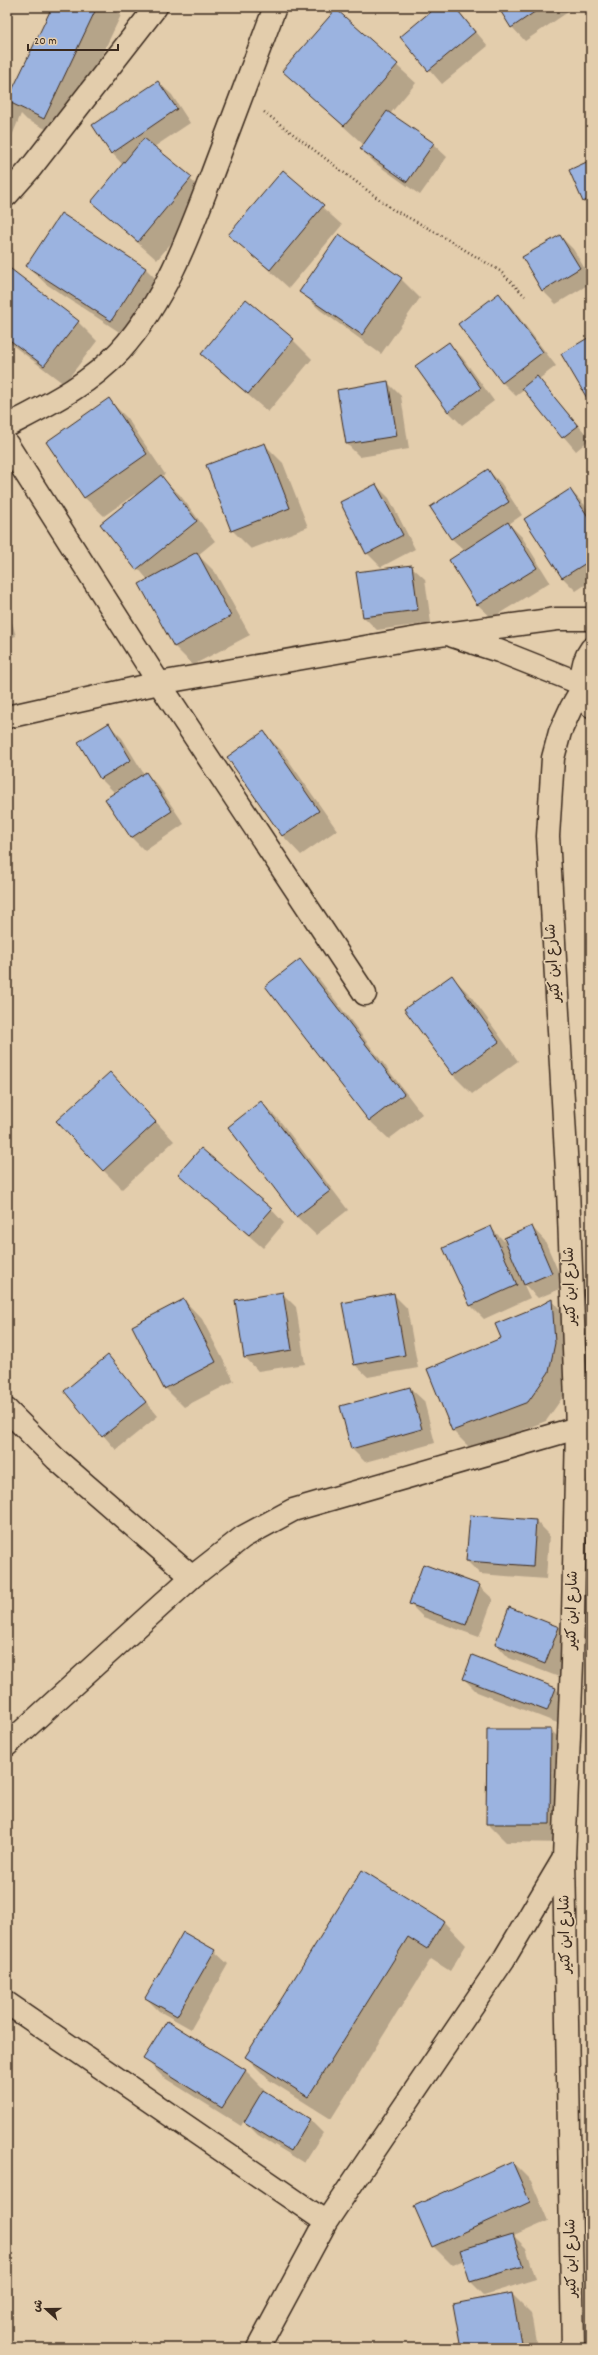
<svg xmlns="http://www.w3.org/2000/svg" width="598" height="2355" viewBox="0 0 598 2355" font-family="Dekko,'Playpen Sans Arabic',sans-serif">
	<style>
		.shadow { fill: #0003 }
		.building { fill: #9bb3e0; stroke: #3b2a1e }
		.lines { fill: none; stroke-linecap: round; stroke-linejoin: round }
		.street-casing { stroke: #3b2a1e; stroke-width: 25 }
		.secondary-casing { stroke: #3b2a1e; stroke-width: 25 }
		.path { stroke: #3b2a1e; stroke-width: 2.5; stroke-dasharray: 1 3; stroke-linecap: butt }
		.street { stroke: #e3cdac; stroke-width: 22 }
		.secondary { stroke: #e3cdac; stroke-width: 22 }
		.labels { text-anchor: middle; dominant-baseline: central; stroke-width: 3.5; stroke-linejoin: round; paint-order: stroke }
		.street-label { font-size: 15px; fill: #3b2a1e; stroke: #e3cdac }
	</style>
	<rect width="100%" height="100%" fill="#e3cdac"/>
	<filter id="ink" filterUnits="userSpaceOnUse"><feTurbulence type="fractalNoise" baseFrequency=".025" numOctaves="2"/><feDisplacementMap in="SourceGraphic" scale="8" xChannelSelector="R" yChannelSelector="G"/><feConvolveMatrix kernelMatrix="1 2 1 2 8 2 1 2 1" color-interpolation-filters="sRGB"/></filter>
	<g filter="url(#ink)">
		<path class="shadow" d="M 53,7 L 112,7 L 121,15 L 63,137 L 27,120 L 21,114 L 7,148 L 7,88 L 12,93 Z
			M 438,7 L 455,7 L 488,46 L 442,84 L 401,37 Z
			M 499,7 L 565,7 L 568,12 L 525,41 L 512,27 Z
			M 336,10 L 416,83 L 390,114 L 433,144 L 447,157 L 420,195 L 375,163 L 361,149 L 364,145 L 283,71 Z
			M 158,82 L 172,95 L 190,123 L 154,147 L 210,197 L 157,260 L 92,202 L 123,165 L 112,153 L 93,125 Z
			M 591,161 L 591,209 L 583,201 Z
			M 283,172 L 342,225 L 289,288 L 230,235 Z
			M 560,236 L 573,249 L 591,279 L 591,283 L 556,304 L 543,291 Z
			M 27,266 L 145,268 L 164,287 L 130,339 L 46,284 Z
			M 7,267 L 78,322 L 97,341 L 64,384 L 7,341 Z
			M 401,279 L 420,298 L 381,354 L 320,310 L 301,292 Z
			M 499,294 L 512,308 L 556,366 L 539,379 L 590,439 L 576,451 L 524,390 L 516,396 L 502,382 Z
			M 293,340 L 312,359 L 268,412 L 221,372 L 202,354 Z
			M 449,344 L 462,357 L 494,401 L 462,425 L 448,411 Z
			M 387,382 L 401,396 L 409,449 L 360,457 L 347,444 L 338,390 Z
			M 109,400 L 127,418 L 165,474 L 161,477 L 180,495 L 215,541 L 198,555 L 215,572 L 250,635 L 193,665 L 175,647 L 148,580 L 101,524 L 136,496 L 135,494 L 104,516 L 85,498 L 47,442 Z
			M 264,444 L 283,463 L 308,527 L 251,549 L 232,530 Z
			M 488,470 L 501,483 L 522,515 L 509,524 L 522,537 L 550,582 L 492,618 L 478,605 L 451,561 L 465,551 L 452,539 L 431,507 Z
			M 376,485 L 389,498 L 415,549 L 381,567 L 367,553 Z
			M 570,490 L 584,504 L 591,515 L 591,581 L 576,591 L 563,578 L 525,520 Z
			M 7,542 L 11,548 L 7,550 Z
			M 411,566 L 425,579 L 431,623 L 377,630 L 364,617 Z
			M 7,605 L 16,636 L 7,639 Z
			M 108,724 L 122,738 L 144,774 L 146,773 L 159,787 L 184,824 L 145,851 L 132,838 L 106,799 L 119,791 L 118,789 L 114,792 L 100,778 Z
			M 264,733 L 282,751 L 337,830 L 301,855 L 283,836 L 229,757 Z
			M 300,960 L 319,979 L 422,1114 L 389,1139 L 370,1121 L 267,986 Z
			M 451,976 L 470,995 L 518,1061 L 472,1094 L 453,1075 L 406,1009 Z
			M 128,1092 L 174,1141 L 122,1189 L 103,1170 Z
			M 261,1102 L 280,1121 L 348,1210 L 316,1235 L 297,1217 L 229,1127 Z
			M 179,1174 L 271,1209 L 284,1223 L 263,1248 Z
			M 532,1227 L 545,1241 L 565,1287 L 538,1298 L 523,1283 L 530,1298 L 484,1319 L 471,1306 L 445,1249 L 491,1228 L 508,1245 Z
			M 283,1294 L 296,1307 L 305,1364 L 258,1371 L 245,1357 Z
			M 393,1294 L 407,1308 L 418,1368 L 368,1377 L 354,1364 Z
			M 184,1300 L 202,1319 L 234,1381 L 184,1407 L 165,1388 Z
			M 551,1300 L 570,1319 L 567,1391 L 546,1421 L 472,1450 L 453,1431 L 428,1370 L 502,1339 L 539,1307 Z
			M 108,1356 L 158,1416 L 116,1450 L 65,1391 Z
			M 410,1388 L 424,1401 L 435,1443 L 365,1462 L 352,1449 L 341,1407 Z
			M 471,1516 L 536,1521 L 549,1534 L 546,1579 L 480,1574 L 467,1561 Z
			M 479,1586 L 493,1599 L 479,1637 L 423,1617 L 410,1604 Z
			M 509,1608 L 559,1627 L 572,1641 L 559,1677 L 509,1658 L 496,1644 Z
			M 464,1679 L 555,1688 L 569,1702 L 560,1724 L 477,1692 Z
			M 551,1730 L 570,1749 L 568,1843 L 506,1842 L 487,1823 Z
			M 362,1871 L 444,1922 L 466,1945 L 450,1971 L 431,1959 L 331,2119 L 269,2080 L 246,2057 Z
			M 214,1951 L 228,1964 L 191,2029 L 159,2011 L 146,1998 Z
			M 145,2059 L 245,2070 L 264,2089 L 263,2091 L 309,2119 L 323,2133 L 304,2163 L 258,2135 L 244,2121 L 241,2126 L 163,2077 Z
			M 512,2162 L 531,2181 L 548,2221 L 514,2236 L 526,2248 L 536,2279 L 484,2295 L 471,2282 L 464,2260 L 452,2265 L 433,2246 Z
			M 512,2294 L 531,2313 L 537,2348 L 462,2348 Z"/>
		<path class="building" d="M 52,7 L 97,7 L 44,119 L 7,101 Z
			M 436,7 L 455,7 L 475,32 L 428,71 L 400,37 Z
			M 498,7 L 542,7 L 511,28 Z
			M 336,9 L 398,64 L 344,126 L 282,71 Z
			M 158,81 L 177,109 L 111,154 L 92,125 Z
			M 387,111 L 434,143 L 407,182 L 360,149 Z
			M 144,138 L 192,177 L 138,242 L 91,202 Z
			M 591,160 L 591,198 L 583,202 L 569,170 Z
			M 283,170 L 324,205 L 270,270 L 228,235 Z
			M 61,213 L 146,268 L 111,321 L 26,266 Z
			M 339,234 L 402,278 L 362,335 L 299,292 Z
			M 560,235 L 580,268 L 542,291 L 522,257 Z
			M 7,266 L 79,321 L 44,366 L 7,338 Z
			M 499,293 L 543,352 L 502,383 L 458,324 Z
			M 246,299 L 294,339 L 248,394 L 201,354 Z
			M 591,336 L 591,405 L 561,354 Z
			M 449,342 L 481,388 L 448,412 L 415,366 Z
			M 537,376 L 578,426 L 562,438 L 522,388 Z
			M 388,381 L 397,436 L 346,444 L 337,390 Z
			M 109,398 L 147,454 L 84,498 L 46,442 Z
			M 265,443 L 290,508 L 231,531 L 206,465 Z
			M 488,469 L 509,502 L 451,539 L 430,507 Z
			M 161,475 L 197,521 L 136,570 L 100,524 Z
			M 376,484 L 403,535 L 366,554 L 340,502 Z
			M 570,489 L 591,521 L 591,560 L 562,578 L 524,519 Z
			M 508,522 L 537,568 L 477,605 L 449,560 Z
			M 197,552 L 231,616 L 174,647 L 139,584 Z
			M 412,565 L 418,610 L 363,617 L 356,572 Z
			M 109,723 L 131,760 L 100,779 L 78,742 Z
			M 264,731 L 319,811 L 282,836 L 227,757 Z
			M 146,772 L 172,811 L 131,838 L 105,799 Z
			M 300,959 L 404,1094 L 369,1121 L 265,986 Z
			M 452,975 L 499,1042 L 453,1075 L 404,1009 Z
			M 110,1072 L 156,1122 L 103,1171 L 56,1121 Z
			M 261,1101 L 330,1191 L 296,1217 L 228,1127 Z
			M 201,1148 L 272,1209 L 249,1235 L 178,1174 Z
			M 491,1226 L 517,1285 L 470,1306 L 443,1248 Z
			M 532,1226 L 552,1273 L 524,1285 L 504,1238 Z
			M 283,1292 L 292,1350 L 244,1358 L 235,1300 Z
			M 394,1293 L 405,1355 L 354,1365 L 342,1303 Z
			M 184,1299 L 216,1362 L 164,1389 L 132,1326 Z
			M 552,1299 L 555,1343 L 549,1372 L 528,1402 L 452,1431 L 427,1369 L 501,1338 L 495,1324 L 539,1306 Z
			M 108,1355 L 146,1402 L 102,1437 L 64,1391 Z
			M 410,1387 L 422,1429 L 351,1449 L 340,1406 Z
			M 470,1515 L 536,1520 L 533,1566 L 466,1561 Z
			M 423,1564 L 480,1585 L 466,1625 L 409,1604 Z
			M 509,1607 L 559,1627 L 545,1664 L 495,1644 Z
			M 472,1655 L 556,1688 L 547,1711 L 463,1679 Z
			M 487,1729 L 551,1729 L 550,1824 L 486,1824 Z
			M 362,1870 L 444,1921 L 427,1949 L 408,1937 L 308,2097 L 245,2057 Z
			M 183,1932 L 215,1950 L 177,2016 L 145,1998 Z
			M 167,2021 L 246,2070 L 222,2108 L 143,2059 Z
			M 263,2090 L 310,2119 L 291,2151 L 244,2122 Z
			M 512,2161 L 530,2202 L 432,2247 L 414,2206 Z
			M 513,2234 L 523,2266 L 470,2282 L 460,2250 Z
			M 512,2293 L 522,2348 L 461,2348 L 453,2304 Z"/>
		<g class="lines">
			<g class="street-casing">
				<path id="street" d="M 7,195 L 30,169 L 156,7
					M 7,426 C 47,405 89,385 120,351 C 167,299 191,230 215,166 C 235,113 255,60 275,7
					M 7,444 L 159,683 L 365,994
					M 453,636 L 499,651 L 582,684
					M 7,717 L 159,683 L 417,638 L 557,619 L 591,619
					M 7,1410 L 56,1459 L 192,1577
					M 7,1745 L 192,1577 L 243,1537 L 293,1510 L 577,1428 L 591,1422
					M 7,2003 L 326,2222
					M 258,2348 L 326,2222 L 504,1959 L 564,1858"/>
			</g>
			<g class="secondary-casing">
				<path id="secondary" d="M 591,649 C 579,665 579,690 591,706
					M 573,2348 L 564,1858 L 572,1663 L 577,1428 L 568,1189 L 548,836 L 553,758 L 560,732 L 571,708 L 583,687"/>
			</g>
			<path class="path" d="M 264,112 L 392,209 L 430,229 L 500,271 L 525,296"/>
			<use href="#street" class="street"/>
			<use href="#secondary" class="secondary"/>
		</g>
	</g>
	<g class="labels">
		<g class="street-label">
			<text transform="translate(554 963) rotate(-94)">شارع ابن كثير</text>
			<text transform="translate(571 1286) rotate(-92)">شارع ابن كثير</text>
			<text transform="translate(573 1610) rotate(-89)">شارع ابن كثير</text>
			<text transform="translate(566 1934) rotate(-91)">شارع ابن كثير</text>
			<text transform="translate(572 2258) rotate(-91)">شارع ابن كثير</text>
		</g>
	</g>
	<rect width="598" height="2355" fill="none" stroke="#e3cdac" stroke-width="24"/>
	<rect x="12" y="12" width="574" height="2331" fill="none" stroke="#3b2a1e" stroke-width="1.5" filter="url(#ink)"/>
	<g transform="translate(46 2309) rotate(291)" stroke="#e3cdac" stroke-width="3" paint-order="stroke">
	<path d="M0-3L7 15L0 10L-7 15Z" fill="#3b2a1e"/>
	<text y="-6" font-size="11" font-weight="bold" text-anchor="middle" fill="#3b2a1e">ش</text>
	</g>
	<path d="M28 44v6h90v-6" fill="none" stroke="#3b2a1e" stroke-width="2"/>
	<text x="34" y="44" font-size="12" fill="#3b2a1e" stroke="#e3cdac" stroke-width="3" paint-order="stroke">20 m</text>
</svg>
